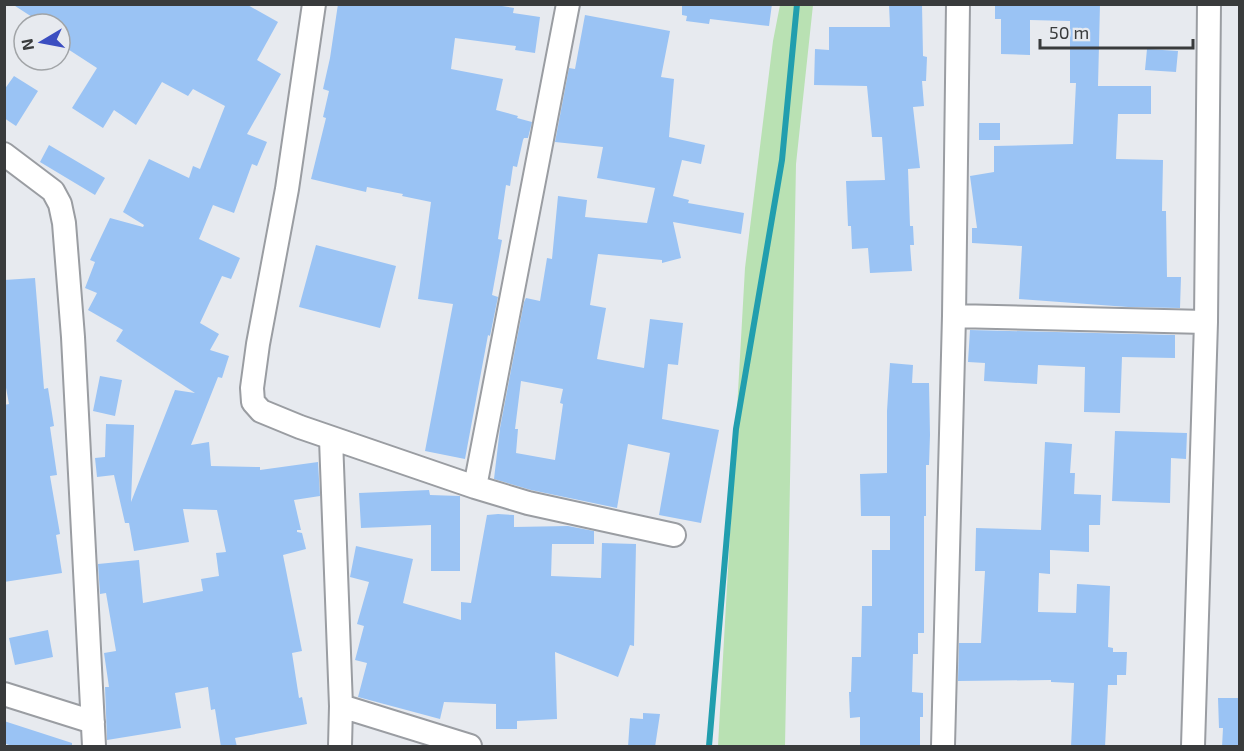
<svg xmlns="http://www.w3.org/2000/svg" width="1244" height="751" viewBox="0 0 1244 751" font-family="'Exo 2',sans-serif">
	<style>
		.green { fill: #b9e1b3 }
		.lines { fill: none; stroke-linecap: round; stroke-linejoin: round }
		.stream { stroke: #219eae; stroke-width: 6 }
		.building { fill: #9ac3f4; fill-rule: evenodd }
		.street-casing { stroke: #9a9da2; stroke-width: 26 }
		.street { stroke: #fff; stroke-width: 22 }
	</style>
	<rect width="100%" height="100%" fill="#e7eaef"/>
	<path class="green" d="M 780,5 L 813,5 L 796,164 L 785,746 L 718,746 L 745,268 L 773,41 Z"/>
	<g class="lines">
		<path class="stream" d="M 709,746 L 736,429 L 782,160 L 797,4"/>
	</g>
	<path class="building" d="M 12,4 L 246,4 L 278,22 L 257,60 L 281,74 L 247,134 L 267,142 L 257,166 L 252,164 L 234,213 L 213,205 L 199,239 L 240,258 L 231,279 L 222,276 L 200,323 L 219,334 L 210,350 L 229,356 L 222,378 L 218,377 L 191,445 L 209,442 L 211,466 L 260,467 L 260,470 L 318,462 L 320,496 L 294,500 L 301,530 L 297,530 L 297,532 L 302,533 L 306,549 L 283,555 L 302,651 L 292,653 L 299,698 L 302,697 L 307,724 L 235,738 L 237,747 L 221,747 L 215,709 L 211,710 L 208,687 L 175,693 L 181,728 L 107,740 L 105,687 L 109,687 L 104,653 L 116,651 L 106,593 L 100,594 L 98,564 L 139,560 L 143,603 L 203,591 L 201,579 L 219,576 L 216,553 L 226,552 L 217,510 L 183,509 L 189,542 L 134,551 L 129,523 L 125,523 L 114,475 L 97,477 L 95,458 L 105,457 L 106,424 L 134,425 L 131,502 L 175,390 L 195,393 L 116,341 L 123,330 L 88,310 L 97,293 L 85,288 L 95,262 L 90,260 L 110,218 L 143,227 L 144,225 L 123,212 L 149,159 L 189,178 L 193,166 L 200,169 L 225,106 L 193,89 L 188,96 L 162,82 L 136,125 L 114,110 L 103,128 L 72,108 L 97,68 L 60,44 L 60,24 L 43,24 Z
		M 338,4 L 489,4 L 514,8 L 513,13 L 540,17 L 535,53 L 515,50 L 516,46 L 455,38 L 451,69 L 503,79 L 496,110 L 518,116 L 517,118 L 532,122 L 528,138 L 524,138 L 523,140 L 517,167 L 513,166 L 510,186 L 506,185 L 498,239 L 502,240 L 492,295 L 498,297 L 490,336 L 488,335 L 465,459 L 425,451 L 453,304 L 418,299 L 431,202 L 402,196 L 403,194 L 367,187 L 366,192 L 311,179 L 326,118 L 323,117 L 329,91 L 323,89 L 330,58 Z
		M 682,4 L 772,4 L 769,26 L 710,19 L 709,24 L 686,21 L 687,16 L 682,15 Z
		M 889,4 L 922,4 L 923,56 L 927,57 L 926,81 L 922,81 L 924,106 L 913,107 L 920,168 L 908,169 L 910,226 L 913,226 L 914,245 L 910,245 L 912,271 L 870,273 L 868,248 L 852,249 L 851,226 L 848,226 L 846,181 L 885,180 L 882,137 L 872,137 L 867,86 L 814,85 L 815,49 L 829,50 L 829,27 L 890,27 Z
		M 995,4 L 1100,4 L 1098,86 L 1151,86 L 1151,114 L 1118,114 L 1116,159 L 1163,160 L 1162,211 L 1166,211 L 1167,277 L 1181,277 L 1180,308 L 1128,307 L 1019,299 L 1022,246 L 972,243 L 972,228 L 977,228 L 970,176 L 994,172 L 994,146 L 1073,144 L 1076,83 L 1070,83 L 1070,21 L 1030,20 L 1030,55 L 1001,54 L 1001,19 L 995,19 Z
		M 585,15 L 670,31 L 661,77 L 674,79 L 669,137 L 705,145 L 701,164 L 682,160 L 673,196 L 689,200 L 688,203 L 744,213 L 741,234 L 673,222 L 681,258 L 662,263 L 662,260 L 598,254 L 590,305 L 606,308 L 597,359 L 644,368 L 650,319 L 683,323 L 678,365 L 668,364 L 662,419 L 719,430 L 701,523 L 659,515 L 670,453 L 628,444 L 617,508 L 531,490 L 494,479 L 500,428 L 524,302 L 526,298 L 540,301 L 547,258 L 552,259 L 558,196 L 587,200 L 585,217 L 647,223 L 655,188 L 597,178 L 603,147 L 555,142 L 569,68 L 575,69 ZM 521,381 L 563,389 L 560,403 L 563,404 L 555,460 L 516,453 L 518,429 L 515,429 Z
		M 1147,49 L 1178,51 L 1176,72 L 1145,70 Z
		M 14,76 L 38,91 L 16,126 L 4,118 L 4,90 Z
		M 979,123 L 1000,123 L 1000,140 L 979,140 Z
		M 49,145 L 105,178 L 95,195 L 40,162 Z
		M 316,245 L 396,266 L 380,328 L 299,307 Z
		M 35,278 L 44,389 L 48,388 L 54,426 L 50,427 L 57,475 L 50,476 L 60,534 L 56,535 L 62,573 L 4,582 L 4,405 L 9,404 L 4,377 L 4,280 Z
		M 970,330 L 1175,335 L 1175,358 L 1122,357 L 1120,413 L 1084,412 L 1085,367 L 1038,365 L 1037,384 L 984,381 L 985,363 L 968,362 Z
		M 890,363 L 913,365 L 912,383 L 929,383 L 930,435 L 929,465 L 926,465 L 926,516 L 924,516 L 924,633 L 918,633 L 918,654 L 913,654 L 912,692 L 923,693 L 923,717 L 920,717 L 920,747 L 860,746 L 860,717 L 850,718 L 849,692 L 851,692 L 852,657 L 861,657 L 862,606 L 872,606 L 872,550 L 890,550 L 890,516 L 861,516 L 860,474 L 887,473 L 887,411 Z
		M 100,376 L 122,380 L 115,416 L 93,411 Z
		M 1115,431 L 1187,433 L 1186,459 L 1171,458 L 1170,503 L 1112,501 Z
		M 1045,442 L 1072,444 L 1070,473 L 1075,473 L 1074,494 L 1101,495 L 1100,525 L 1089,525 L 1089,552 L 1050,550 L 1050,574 L 1039,573 L 1038,612 L 1076,613 L 1077,584 L 1110,586 L 1108,647 L 1113,648 L 1113,652 L 1127,652 L 1126,675 L 1117,675 L 1117,685 L 1108,685 L 1105,747 L 1071,747 L 1074,683 L 1051,682 L 1051,680 L 958,681 L 959,643 L 981,643 L 985,571 L 975,571 L 976,528 L 1041,530 Z
		M 429,490 L 430,495 L 460,496 L 460,571 L 431,571 L 431,525 L 361,528 L 359,493 Z
		M 498,514 L 514,515 L 514,527 L 568,526 L 594,531 L 594,544 L 552,544 L 551,576 L 601,578 L 602,543 L 636,544 L 634,646 L 630,645 L 618,677 L 555,652 L 557,719 L 517,721 L 517,729 L 496,729 L 496,704 L 444,702 L 440,719 L 358,697 L 367,663 L 355,660 L 364,626 L 357,624 L 369,582 L 350,577 L 356,546 L 413,559 L 403,603 L 461,620 L 461,602 L 471,603 L 487,515 Z
		M 48,630 L 53,657 L 15,665 L 9,638 Z
		M 1218,698 L 1239,698 L 1239,747 L 1222,747 L 1223,728 L 1219,728 Z
		M 643,713 L 660,714 L 655,747 L 628,747 L 630,718 L 643,719 Z
		M 4,721 L 72,743 L 72,747 L 14,747 L 4,743 Z"/>
	<g class="lines">
		<g class="street-casing">
			<path id="street" d="M 314,4 L 287,189 L 258,344 L 252,388 L 253,402 L 261,411 L 300,427 L 475,487 L 528,503 L 674,535
				M 4,154 L 53,191 L 60,204 L 64,223 L 73,337 L 94,746
				M 954,316 L 1206,322
				M 331,439 L 341,706 L 340,746
				M 475,487 L 568,4
				M 4,694 L 93,722
				M 341,706 L 470,746
				M 943,746 L 954,316 L 958,4
				M 1193,746 L 1206,322 L 1209,4"/>
		</g>
		<use href="#street" class="street"/>
	</g>
	<rect width="1244" height="751" fill="none" stroke="#393b3c" stroke-width="12"/>
	<g transform="translate(42 42) rotate(260)"><circle r="28" fill="#e7eaef" stroke="#a1a4a7" stroke-width="1.5"/>
	<path d="M0-4.5L10 22L0 15L-10 22Z" fill="#3b4ec1"/>
	<text y="-9" font-size="16" font-weight="bold" text-anchor="middle" fill="#393b3c">N</text>
	</g>
	<path d="M1040 39v9h153v-9" fill="none" stroke="#393b3c" stroke-width="3"/>
	<text x="1049" y="39" font-size="18" fill="#393b3c" stroke="#e7eaef" stroke-width="4.5" paint-order="stroke">50 m</text>
</svg>
